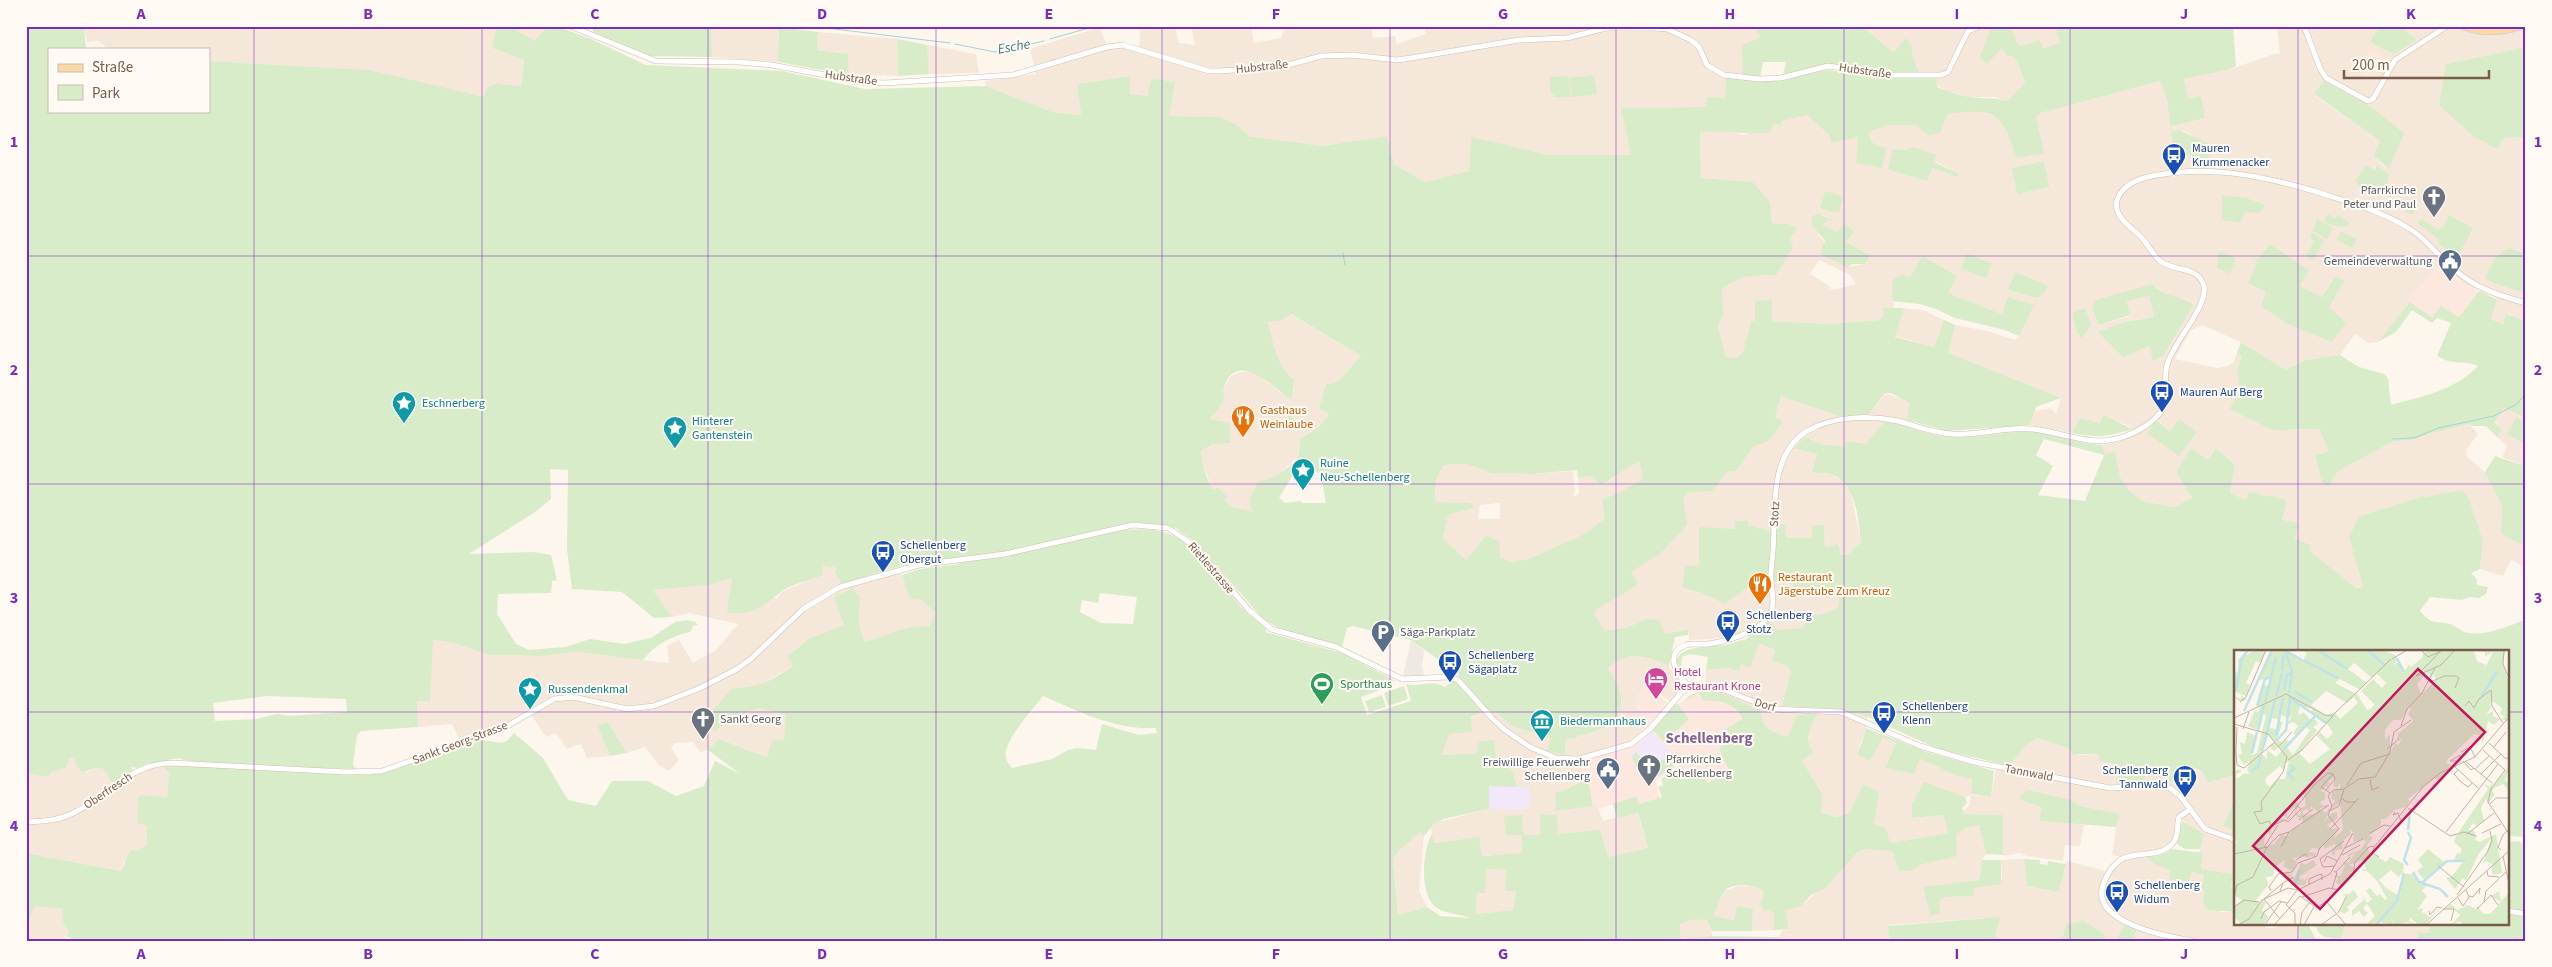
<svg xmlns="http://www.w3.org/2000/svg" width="2552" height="967" viewBox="0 0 2552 967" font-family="'Source Sans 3',sans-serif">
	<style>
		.residential { fill: #f5e8da; fill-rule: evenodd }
		.commercial { fill: #fde8e0 }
		.industrial { fill: #efe9e4 }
		.education { fill: #f3e8fa }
		.green { fill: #d8ecc9; fill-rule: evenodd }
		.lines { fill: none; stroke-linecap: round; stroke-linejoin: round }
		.stream { stroke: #a5d3da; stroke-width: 1 }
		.minor-casing { stroke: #d1beb0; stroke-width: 6 }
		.major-casing { stroke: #dad1cd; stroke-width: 8 }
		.minor { stroke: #fff; stroke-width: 5 }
		.major { stroke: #fbd9a5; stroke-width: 6 }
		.grid { fill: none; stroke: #7b2cbf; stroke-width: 1; stroke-opacity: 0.55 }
		.labels { text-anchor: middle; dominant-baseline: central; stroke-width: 4; stroke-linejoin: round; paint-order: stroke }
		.street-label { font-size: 12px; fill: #7a5c4d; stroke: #fffaf3 }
		.transit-label { font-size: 12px; fill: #164399; stroke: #fffaf3; text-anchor: start }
		.worship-label { font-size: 12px; fill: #5b616d; stroke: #fffaf3; text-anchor: start }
		.service-label { font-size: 12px; fill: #4e5e75; stroke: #fffaf3; text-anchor: end }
		.culture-label { font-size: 12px; fill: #0d838f; stroke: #fffaf3; text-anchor: start }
		.food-label { font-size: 12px; fill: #c56008; stroke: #fffaf3; text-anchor: start }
		.hotel-label { font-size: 12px; fill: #b23c85; stroke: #fffaf3; text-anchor: start }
		.leisure-label { font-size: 12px; fill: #27864d; stroke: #fffaf3; text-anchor: start }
		.water-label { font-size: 14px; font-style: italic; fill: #437c86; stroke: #fffaf3 }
		.quarter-label { font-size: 15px; font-weight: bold; fill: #846695; stroke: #fffaf3 }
		.inset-river { fill: none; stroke: #bfe3e8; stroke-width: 2.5 }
		.inset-road { fill: none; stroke: #c5b3a7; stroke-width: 1 }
		.view { fill: #c2185b; fill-opacity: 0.15; stroke: #c2185b; stroke-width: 2.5 }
		.inset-edge { fill: none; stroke: #7a5c4d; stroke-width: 2.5 }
		.neatline { fill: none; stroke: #7b2cbf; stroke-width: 2 }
		.grid-label { font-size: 16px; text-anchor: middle; font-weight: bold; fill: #7b2cbf }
	</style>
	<rect width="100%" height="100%" fill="#fdf6ec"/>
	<path class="residential" d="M 84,26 L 496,26 L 492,48 L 524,60 L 521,87 L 484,98 L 370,70 L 209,61 L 209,49 L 110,49 L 98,41 L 87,42 Z
		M 510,26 L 548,26 L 534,41 Z
		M 711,26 L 779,27 L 778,62 L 712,57 Z
		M 1139,26 L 1175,26 L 1179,43 L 1195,45 L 1191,26 L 1251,26 L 1254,43 L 1281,38 L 1285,26 L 1371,26 L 1373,38 L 1395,36 L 1397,44 L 1426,34 L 1424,26 L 1755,26 L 1760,38 L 1743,77 L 1726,77 L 1725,98 L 1705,107 L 1622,108 L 1632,155 L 1549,155 L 1471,138 L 1469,171 L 1425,182 L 1394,164 L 1387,136 L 1322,146 L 1249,136 L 1237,125 L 1221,117 L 1169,116 L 1174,82 L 1151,78 L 1149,96 L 1130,94 L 1130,76 L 1077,84 L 1081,115 L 1053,112 L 986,86 L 985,81 L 1036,74 L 1030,49 L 1100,27 L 1107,47 L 1114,46 L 1138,49 L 1140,42 Z
		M 1866,26 L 1994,26 L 1991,27 L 1988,38 L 2016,59 L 2025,84 L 2007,101 L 1995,97 L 1970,97 L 1947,91 L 1919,76 L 1913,57 L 1911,44 L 1906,39 L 1893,52 L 1865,29 Z
		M 2010,26 L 2055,26 L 2060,43 L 2043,48 L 2039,40 L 2019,46 Z
		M 2274,26 L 2386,26 L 2377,30 L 2394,54 L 2417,40 L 2402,26 L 2526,26 L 2526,47 L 2446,64 L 2497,149 L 2504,138 L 2526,137 L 2526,253 L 2508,248 L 2495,284 L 2526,293 L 2526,321 L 2507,314 L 2503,324 L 2491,319 L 2497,298 L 2471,285 L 2468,287 L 2441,264 L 2408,300 L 2410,302 L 2378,342 L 2368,343 L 2355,334 L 2340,355 L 2305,360 L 2286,370 L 2241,342 L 2202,325 L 2190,331 L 2175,359 L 2217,368 L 2228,366 L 2233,363 L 2237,353 L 2242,356 L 2237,369 L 2240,388 L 2292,430 L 2319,429 L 2329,451 L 2315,455 L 2329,486 L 2337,472 L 2392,442 L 2415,439 L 2436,432 L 2469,424 L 2478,434 L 2466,450 L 2467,457 L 2485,472 L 2498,492 L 2502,505 L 2501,534 L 2526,547 L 2526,568 L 2511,560 L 2503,576 L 2480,569 L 2483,540 L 2470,501 L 2463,491 L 2417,498 L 2349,537 L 2363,587 L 2356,588 L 2309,550 L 2311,545 L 2295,539 L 2282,520 L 2249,493 L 2246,500 L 2230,493 L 2235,465 L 2216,448 L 2208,460 L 2177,474 L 2192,498 L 2174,507 L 2142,501 L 2130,491 L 2120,477 L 2115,453 L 2104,455 L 2102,445 L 2121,441 L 2135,434 L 2129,426 L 2103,414 L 2100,423 L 2080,418 L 2072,433 L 2030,425 L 2035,411 L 2051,408 L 2056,414 L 2061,398 L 1947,353 L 1955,325 L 1987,331 L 2015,340 L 2019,336 L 2002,314 L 1948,293 L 1922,256 L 1910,277 L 1892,280 L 1894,308 L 1884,308 L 1884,314 L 1880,320 L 1828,324 L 1772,321 L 1755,301 L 1755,321 L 1751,322 L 1743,352 L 1736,358 L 1726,357 L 1718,326 L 1724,314 L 1722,290 L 1732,281 L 1754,275 L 1776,275 L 1790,238 L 1788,224 L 1772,223 L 1770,202 L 1753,182 L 1701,178 L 1700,132 L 1724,131 L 1744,135 L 1774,123 L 1779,126 L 1782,121 L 1788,118 L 1807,115 L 1830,136 L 1831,143 L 1859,136 L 1874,145 L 1868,132 L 1888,125 L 1916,125 L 1924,129 L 1940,132 L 1948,114 L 1967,111 L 1981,112 L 1998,117 L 2008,130 L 2016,158 L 2036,117 L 2041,113 L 2160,81 L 2167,99 L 2170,126 L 2201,96 L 2188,100 L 2184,79 L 2228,70 L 2274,54 L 2280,54 L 2277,27 ZM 2314,95 L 2349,97 L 2370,106 L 2389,169 L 2379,162 L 2380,141 ZM 2179,130 L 2189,133 L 2208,162 L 2191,155 L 2172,132 ZM 1893,149 L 1908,150 L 1949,168 L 1956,177 L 1932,168 L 1927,181 ZM 2377,167 L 2362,192 L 2356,183 ZM 1823,215 L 1834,220 L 1827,220 L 1823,225 L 1837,233 L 1854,232 L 1845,241 L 1870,255 L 1865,264 L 1846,267 L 1818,234 ZM 2271,245 L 2309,270 L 2300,286 L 2322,297 L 2345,280 L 2328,308 L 2317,336 L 2291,326 L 2266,292 L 2248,283 L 2257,262 L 2253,257 L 2258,260 ZM 1819,260 L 1850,275 L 1856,284 L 1832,290 L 1828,285 L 1810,274 ZM 2015,273 L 2048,285 L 2045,293 L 2037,298 L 2008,290 ZM 2153,284 L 2165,295 L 2188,300 L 2194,305 L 2163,356 L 2153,360 L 2149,346 L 2099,332 L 2120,323 L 2154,317 L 2149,296 L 2127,301 L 2130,316 L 2098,325 L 2092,309 ZM 2157,420 L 2170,431 L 2147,433 Z
		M 818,32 L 897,39 L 898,76 L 849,75 L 848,54 L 817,50 Z
		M 927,45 L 976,54 L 979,73 L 929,74 Z
		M 1904,308 L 1923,310 L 1944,320 L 1934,347 L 1895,336 Z
		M 1290,314 L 1361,356 L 1342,378 L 1332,384 L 1329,413 L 1320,426 L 1300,439 L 1298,456 L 1274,479 L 1265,482 L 1252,511 L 1233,509 L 1225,500 L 1228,497 L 1212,487 L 1204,468 L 1201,451 L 1213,444 L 1210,419 L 1224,397 L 1224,389 L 1231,376 L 1241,372 L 1252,372 L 1259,375 L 1281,393 L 1294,391 L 1293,384 L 1275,354 L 1268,321 L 1280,321 Z
		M 1886,393 L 1909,403 L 1909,417 L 1905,426 L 1899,423 L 1866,444 L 1846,441 L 1844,447 L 1821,444 L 1805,438 L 1796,449 L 1817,454 L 1813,472 L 1832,475 L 1842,481 L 1851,493 L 1861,542 L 1849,554 L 1841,555 L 1825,547 L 1824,526 L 1813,537 L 1786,538 L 1770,531 L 1748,525 L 1748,522 L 1736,521 L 1735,530 L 1699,567 L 1685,566 L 1682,588 L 1699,592 L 1725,604 L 1753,584 L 1792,580 L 1795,597 L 1827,591 L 1839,597 L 1838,607 L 1827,613 L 1814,615 L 1801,628 L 1778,630 L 1768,620 L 1750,634 L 1711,639 L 1689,640 L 1689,629 L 1665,634 L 1646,619 L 1629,627 L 1605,631 L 1595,616 L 1595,609 L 1636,586 L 1631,572 L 1645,562 L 1688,492 L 1712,490 L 1727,472 L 1736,471 L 1754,445 L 1783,421 L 1775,417 L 1781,396 L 1850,414 L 1869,414 Z
		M 2504,408 L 2526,418 L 2526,422 L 2516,417 L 2507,434 L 2526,445 L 2526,459 L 2521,465 L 2502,457 L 2507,446 L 2497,437 L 2502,429 L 2494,424 Z
		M 1639,461 L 1643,479 L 1619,493 L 1602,499 L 1605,518 L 1586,533 L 1529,559 L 1511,562 L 1500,557 L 1466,561 L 1443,539 L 1448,515 L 1473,508 L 1472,505 L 1468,503 L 1435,502 L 1436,480 L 1443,465 L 1466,464 L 1491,473 L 1532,474 L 1573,471 L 1575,492 L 1573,496 L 1579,495 L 1578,478 L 1590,476 L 1601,485 ZM 1500,503 L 1500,519 L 1478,519 L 1480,505 Z
		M 823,566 L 837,568 L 842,584 L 899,567 L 910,598 L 921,600 L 936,613 L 929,628 L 924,626 L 905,630 L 865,643 L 859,624 L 860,597 L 844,625 L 831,630 L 793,666 L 758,686 L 731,689 L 715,731 L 737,717 L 756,708 L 787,715 L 784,741 L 768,757 L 719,739 L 708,750 L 700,752 L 693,742 L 676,743 L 671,747 L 679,760 L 669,771 L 659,765 L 645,747 L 627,753 L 608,722 L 597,725 L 610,756 L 587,758 L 581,744 L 567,749 L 556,733 L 546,737 L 530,713 L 509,726 L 460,741 L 452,724 L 418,727 L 417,701 L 429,702 L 430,697 L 429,683 L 432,640 L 454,643 L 490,655 L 542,656 L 577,652 L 669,663 L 667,646 L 679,640 L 693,663 L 716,650 L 738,624 L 689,613 L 672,617 L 652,590 L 708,585 L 733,577 L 776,599 L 783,591 L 822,575 Z
		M 1759,644 L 1775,650 L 1772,661 L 1787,666 L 1791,671 L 1782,706 L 1835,709 L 1868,717 L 1866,728 L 1859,747 L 1882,736 L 1896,743 L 1885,768 L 1920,759 L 1957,776 L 1972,779 L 1971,795 L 1991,797 L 1997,763 L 2011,764 L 2026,745 L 2036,738 L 2070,749 L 2079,755 L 2099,754 L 2099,761 L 2119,765 L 2117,783 L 2143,780 L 2148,771 L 2189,767 L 2203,773 L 2207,783 L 2234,776 L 2233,803 L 2223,826 L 2236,831 L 2236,888 L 2231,888 L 2233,874 L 2201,869 L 2203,854 L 2199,853 L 2204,834 L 2189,826 L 2179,817 L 2178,831 L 2170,846 L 2144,853 L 2154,864 L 2171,870 L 2169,879 L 2192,872 L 2204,875 L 2201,889 L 2204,890 L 2203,896 L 2221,912 L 2236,912 L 2236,923 L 2265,923 L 2265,928 L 2273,928 L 2288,923 L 2302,923 L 2297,925 L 2301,941 L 2134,941 L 2131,928 L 2125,926 L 2115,941 L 2107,941 L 2103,933 L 2084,921 L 2075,925 L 2057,941 L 2015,941 L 1995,937 L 1999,917 L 1888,925 L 1889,941 L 1779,941 L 1778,937 L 1783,930 L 1788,929 L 1785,910 L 1805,903 L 1857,853 L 1865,849 L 1892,851 L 1899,871 L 1915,868 L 1920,865 L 1956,856 L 1956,835 L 1965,828 L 1979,825 L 1986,854 L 1982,860 L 1979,880 L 1923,887 L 1940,900 L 1945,897 L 1974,896 L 1974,888 L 2002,879 L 2001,860 L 2024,859 L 2027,886 L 2059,892 L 2067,861 L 2109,872 L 2122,857 L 2112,855 L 2118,815 L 2080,806 L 2071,800 L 2024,801 L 2041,807 L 2039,820 L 2084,825 L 2080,846 L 2065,845 L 2063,861 L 2027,856 L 2020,853 L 2003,856 L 2003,815 L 1964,814 L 1963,811 L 1969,806 L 1971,795 L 1965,797 L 1949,792 L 1913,818 L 1943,815 L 1948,833 L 1890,843 L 1883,828 L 1874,824 L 1863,784 L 1849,813 L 1837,817 L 1820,811 L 1822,794 L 1801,761 L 1809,746 L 1809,730 L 1816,714 L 1788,737 L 1769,731 L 1762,722 L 1760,709 L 1704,690 L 1706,670 L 1726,668 L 1739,671 Z
		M 1645,655 L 1669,666 L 1683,685 L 1671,702 L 1645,685 L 1637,707 L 1643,713 L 1635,721 L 1646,732 L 1636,740 L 1580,761 L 1584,779 L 1562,791 L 1556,811 L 1597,805 L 1603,821 L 1637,812 L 1648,848 L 1608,857 L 1558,834 L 1556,815 L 1540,816 L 1541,835 L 1527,835 L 1523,832 L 1523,853 L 1481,856 L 1479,838 L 1433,843 L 1431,828 L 1437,822 L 1489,809 L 1489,786 L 1505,764 L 1496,757 L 1477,753 L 1441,755 L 1448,733 L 1480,713 L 1496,712 L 1511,726 L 1551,738 L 1565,755 L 1566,739 L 1595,732 L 1622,703 L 1614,677 L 1608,668 L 1616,660 L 1626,657 Z
		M 70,758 L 76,759 L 87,772 L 97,768 L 103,769 L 115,786 L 142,768 L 164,763 L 165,769 L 169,772 L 167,798 L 141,795 L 147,825 L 147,846 L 124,861 L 121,871 L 26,853 L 26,773 L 48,777 L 52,772 L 66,768 Z
		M 1420,831 L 1424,836 L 1419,891 L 1427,907 L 1398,915 L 1393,859 L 1398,851 Z
		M 1487,869 L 1506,870 L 1516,891 L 1513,910 L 1476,914 L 1477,893 L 1485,893 Z
		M 1738,886 L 1755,887 L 1764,891 L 1769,910 L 1774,911 L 1774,930 L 1752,931 L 1753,909 L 1734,920 L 1712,916 L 1725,891 Z
		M 35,906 L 63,909 L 63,922 L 69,931 L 65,937 L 68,941 L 26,941 L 26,922 L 29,923 Z
		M 1700,919 L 1707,920 L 1711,927 L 1712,936 L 1681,939 L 1680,924 L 1686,920 Z
		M 2345,923 L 2430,923 L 2429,933 L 2418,932 L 2417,941 L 2331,941 L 2331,938 L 2342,938 Z"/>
	<path class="commercial" d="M 2370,48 L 2388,59 L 2375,81 L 2357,70 Z
		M 2441,263 L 2468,287 L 2471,285 L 2479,291 L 2459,317 L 2432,317 L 2407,300 Z
		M 1645,685 L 1689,719 L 1678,704 L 1699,693 L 1703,701 L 1714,700 L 1730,705 L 1737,712 L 1742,720 L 1720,733 L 1723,744 L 1719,749 L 1729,770 L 1708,783 L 1686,776 L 1679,763 L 1656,781 L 1660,798 L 1639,804 L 1636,797 L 1599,809 L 1597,806 L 1593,806 L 1588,778 L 1584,779 L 1580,761 L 1624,747 L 1646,732 L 1635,720 L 1643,713 L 1634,701 Z"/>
	<path class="industrial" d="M 1411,640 L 1424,650 L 1422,666 L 1424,676 L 1403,676 Z"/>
	<path class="education" d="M 1650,729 L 1670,752 L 1667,755 L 1676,766 L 1661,777 L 1653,768 L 1647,771 L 1641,764 L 1636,768 L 1631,754 L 1641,745 L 1636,740 Z
		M 1489,786 L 1529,787 L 1529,809 L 1489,809 Z"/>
	<path class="green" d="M 26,26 L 84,26 L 86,49 L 49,49 L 49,111 L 209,111 L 209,61 L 370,70 L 484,97 L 486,89 L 497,83 L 521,87 L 524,60 L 492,48 L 496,26 L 510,26 L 534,41 L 548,26 L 556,26 L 591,39 L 646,65 L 782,71 L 865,89 L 986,86 L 1053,112 L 1081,115 L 1077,84 L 1130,76 L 1130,94 L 1148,96 L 1151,78 L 1175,82 L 1169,116 L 1221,117 L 1237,125 L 1249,136 L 1322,146 L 1387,136 L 1394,164 L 1425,182 L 1469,171 L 1471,137 L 1549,155 L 1631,155 L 1621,108 L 1705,107 L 1708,97 L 1725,98 L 1726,77 L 1782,79 L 1827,70 L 1864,75 L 1865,72 L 1936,76 L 1937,87 C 1951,93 1965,97 1980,98 C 1990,99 1997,98 2007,101 L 2025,83 L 2016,59 L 2012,56 L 2007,56 L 2002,48 L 1987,64 L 1980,57 L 1991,27 L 2010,26 L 2019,46 L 2040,40 L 2043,48 L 2060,43 L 2055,26 L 2233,26 L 2236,66 L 2228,70 L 2184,79 L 2188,99 L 2201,96 L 2205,118 L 2170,126 L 2167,99 L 2160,81 L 2041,113 L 2036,117 L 2044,153 L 2016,158 C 2004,114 1996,107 1948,114 L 1940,133 L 1928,135 L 1916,125 L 1888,125 L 1869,132 C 1870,144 1876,146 1887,148 L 1882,168 L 1856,163 L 1858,137 L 1831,143 L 1830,136 L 1807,115 L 1782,121 L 1780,126 L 1774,123 L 1769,133 C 1745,134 1723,131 1700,132 L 1701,178 L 1753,182 L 1770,202 L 1772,223 L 1788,224 L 1797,228 L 1790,238 L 1793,247 L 1776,275 C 1757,275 1736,275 1722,290 L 1724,314 L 1718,326 L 1726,357 L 1736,358 L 1743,352 L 1751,321 L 1755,321 L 1755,301 L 1772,300 L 1772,321 L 1828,324 L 1880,320 L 1884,314 L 1883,308 L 1904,308 L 1895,337 L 1934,347 L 1944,320 L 1955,325 L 1948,353 L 2061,398 L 2036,407 L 2030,425 L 1947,431 L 1907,420 L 1909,403 L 1891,393 L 1885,393 L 1869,414 L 1839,416 L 1781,396 L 1775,417 L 1783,421 L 1769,441 L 1754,446 L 1736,471 L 1727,472 L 1712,491 L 1688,492 L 1683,499 L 1687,525 L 1661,553 L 1631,572 L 1637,581 L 1636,586 L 1595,610 L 1595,616 L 1605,631 L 1629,627 L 1646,619 L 1659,620 L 1665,634 L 1689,629 L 1688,635 L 1675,637 L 1669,666 C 1646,656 1629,649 1608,668 C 1639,714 1611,731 1566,739 L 1565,755 L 1547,751 L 1551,738 L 1511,726 L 1496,712 L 1480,713 L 1471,717 L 1472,732 L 1449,734 L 1442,755 L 1477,753 L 1478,742 L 1494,740 L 1496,757 L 1513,772 L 1517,787 L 1489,786 L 1489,809 L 1443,819 L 1433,825 L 1424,836 L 1420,832 L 1398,851 L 1393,859 L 1398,915 L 1427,907 L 1440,916 L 1470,918 C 1461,914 1447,914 1437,908 C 1419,897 1422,850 1432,834 L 1434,843 L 1479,837 L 1482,856 L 1522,853 L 1522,835 L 1506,835 L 1504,816 L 1522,815 L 1523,832 L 1527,835 L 1540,835 L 1540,815 L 1557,815 L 1558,834 L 1600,830 L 1608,857 L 1648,848 L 1638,813 L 1617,818 L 1613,804 L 1636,796 L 1639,804 L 1662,797 L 1658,787 L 1663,785 L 1661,779 L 1680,765 L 1686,775 L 1696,771 L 1708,783 L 1729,770 L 1719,749 L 1723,744 L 1719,733 L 1742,719 C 1735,703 1719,700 1703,701 L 1699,693 L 1683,702 C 1702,677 1736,701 1760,709 C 1763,730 1769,731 1788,737 L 1797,715 L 1817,714 C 1810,727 1804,739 1813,752 L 1802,761 L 1822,794 L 1821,812 L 1837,817 L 1849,813 L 1863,784 L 1879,792 L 1874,824 L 1886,828 L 1890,843 L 1948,833 L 1943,815 L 1912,818 L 1912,804 L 1924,782 L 1965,797 L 1967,803 L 1962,808 L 1964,814 L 2003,815 L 2003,855 L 1986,854 L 1979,825 L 1965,828 L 1956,835 L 1957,856 L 1920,865 L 1912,871 L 1899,871 L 1892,851 L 1865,849 L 1857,853 L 1825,888 L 1811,895 L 1801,906 L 1786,910 L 1788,929 L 1774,930 L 1774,912 L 1763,910 L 1761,905 L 1764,891 C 1756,885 1732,882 1725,891 C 1720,897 1717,909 1713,916 L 1734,920 L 1737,906 L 1753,909 L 1752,931 L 1712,931 L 1707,920 C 1697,919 1688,919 1680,924 L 1681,939 L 1712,936 L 1778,937 L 1779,941 L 76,941 L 66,936 L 69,931 L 63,922 L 62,909 L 35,906 L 29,922 L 26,920 L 26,853 L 121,871 L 130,850 L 138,851 L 147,845 L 147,825 L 137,823 L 138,798 L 141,795 L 167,797 L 169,773 L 165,769 L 164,764 L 369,775 L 415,763 L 481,740 L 502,743 L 508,740 L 514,733 L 543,758 L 568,800 L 596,806 L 612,781 L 648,781 L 676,796 L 704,786 L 715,761 L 740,774 L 708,750 L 719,739 L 767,757 L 772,740 L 784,740 L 786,715 L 757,708 L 737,717 L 715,731 L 704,721 L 731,689 C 760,686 768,683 793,666 L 788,656 L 809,639 L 844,625 L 834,597 L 853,588 L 860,598 L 859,624 L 865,642 C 880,638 914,622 929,627 L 936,613 L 921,600 L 910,599 L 902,575 L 920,569 L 960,564 C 920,554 880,573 842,584 L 835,572 L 837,568 L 823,566 L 823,575 C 811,580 792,584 782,591 C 765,605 750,618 727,612 L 732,578 L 708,585 L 653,590 L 672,617 L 654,618 L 622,592 L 572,589 L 567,549 L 568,470 L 550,469 L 551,499 L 535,512 L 469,554 L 533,552 L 551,555 L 557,580 L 552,581 L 551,593 L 498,594 L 497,614 L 516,644 L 529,650 L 565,647 L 590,639 L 624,644 L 651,638 L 675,622 L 687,620 L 695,622 L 698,625 L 693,626 L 690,632 C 671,636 655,645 643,660 L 577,652 L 542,656 L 490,655 L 454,643 L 433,640 L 430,702 L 417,701 L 418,727 L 361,731 L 357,735 L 353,765 L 356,769 C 324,768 201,771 180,758 L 145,764 L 137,768 L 131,767 L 134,771 L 114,785 L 103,769 L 97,768 L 82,772 L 75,763 L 75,759 L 70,758 L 66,768 L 52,772 L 48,777 L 26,773 ZM 1291,314 L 1361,356 C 1349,366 1343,385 1326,384 L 1319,409 L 1329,413 L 1320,426 L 1300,439 C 1299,444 1300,451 1298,456 C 1293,466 1270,482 1259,481 C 1253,491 1247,500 1252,511 L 1233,508 L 1225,500 L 1228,497 L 1218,488 L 1214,489 C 1205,480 1203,464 1201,451 L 1213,444 L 1230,443 L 1230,423 L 1210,419 C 1215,412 1223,405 1224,396 C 1224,393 1223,391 1224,388 C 1236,347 1276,390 1292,400 L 1294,380 C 1276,365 1273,343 1268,321 L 1280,321 ZM 1301,461 L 1321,475 L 1326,503 L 1302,503 L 1301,501 L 1285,503 L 1279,498 ZM 1639,461 L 1643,479 L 1619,493 L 1602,499 L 1605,518 L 1586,533 L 1529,559 L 1511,562 L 1500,557 L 1499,541 L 1486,536 L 1466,560 L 1443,539 L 1448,515 L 1474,508 L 1472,504 L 1468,503 L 1435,502 L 1436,480 L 1443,465 L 1466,464 L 1491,473 L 1532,474 L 1577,470 L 1578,478 L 1590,476 L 1601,485 ZM 1148,523 L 1176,528 L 1196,543 L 1264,620 L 1277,627 L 1300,635 L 1342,647 L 1347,628 L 1353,626 L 1411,640 L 1460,675 L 1445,687 C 1432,679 1419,688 1406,684 L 1411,701 L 1367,715 L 1361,697 L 1393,685 L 1394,680 L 1342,653 L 1265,632 L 1267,628 C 1259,622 1250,616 1243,609 C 1223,586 1194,540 1164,532 C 1147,527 1127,530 1110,531 L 1130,525 ZM 1100,593 L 1137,597 L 1133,624 L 1101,623 L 1080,612 L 1082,600 L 1098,603 ZM 268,696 L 346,699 L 347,712 L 289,716 L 277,714 L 257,719 L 215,721 L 213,703 ZM 1043,696 C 1080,712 1115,730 1156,728 L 1157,733 L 1139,735 L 1102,724 L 1096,750 L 1077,748 L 1068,750 L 1052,759 L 1012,768 C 1010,765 1006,761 1006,757 C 1002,742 1034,708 1043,696 ZM 1487,869 L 1506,870 L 1505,891 L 1516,891 L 1513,910 L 1476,914 L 1477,893 L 1485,893 Z
		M 593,26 L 711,26 L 712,57 L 650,56 L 593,32 Z
		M 1755,26 L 1866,26 L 1865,29 L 1893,52 L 1906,38 L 1911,44 L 1913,57 L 1919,74 L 1909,75 L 1829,65 C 1813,66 1799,74 1783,76 L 1786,62 L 1763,62 L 1760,78 L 1743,75 L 1742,45 L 1760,38 Z
		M 2386,26 L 2402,26 L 2417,40 L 2394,54 L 2370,42 L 2377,30 Z
		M 779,27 L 818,32 L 817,50 L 848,54 L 849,75 L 778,62 Z
		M 897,39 L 927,45 L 929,74 L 898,76 Z
		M 2526,47 L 2526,137 L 2504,138 L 2497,149 L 2473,136 L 2439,105 L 2446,64 Z
		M 1594,75 L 1597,94 L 1572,97 L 1569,78 Z
		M 1568,76 L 1571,97 L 1555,97 L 1551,92 L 1549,77 Z
		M 2324,81 L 2370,106 L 2404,133 L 2389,169 L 2374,156 L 2380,141 L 2314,94 Z
		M 2179,130 L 2211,145 L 2208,162 L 2191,155 L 2175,156 L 2171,132 Z
		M 1912,147 L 1936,155 L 1934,162 L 1959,174 L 1956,177 L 1932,168 L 1927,181 L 1888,169 L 1893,149 L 1908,150 Z
		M 2044,161 L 2049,187 L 2017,194 L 2012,168 Z
		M 2366,165 L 2374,170 L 2377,166 L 2389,174 L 2387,184 L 2368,195 L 2362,192 L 2355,181 Z
		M 1825,191 L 1843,196 L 1839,213 L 1820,208 Z
		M 2222,195 L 2246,198 L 2265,205 L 2260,213 L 2244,212 L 2241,223 L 2222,220 Z
		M 2411,201 L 2418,205 L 2412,215 L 2405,211 Z
		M 1817,214 L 1835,220 L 1827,220 L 1823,225 L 1837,232 L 1843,225 L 1848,226 L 1854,232 L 1846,242 L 1870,255 L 1865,264 L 1853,264 L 1847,267 L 1820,254 L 1825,240 L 1813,227 L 1811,217 Z
		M 2328,214 L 2335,218 L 2338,215 L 2350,223 C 2341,230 2333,226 2324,221 Z
		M 2449,215 L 2473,228 L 2458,256 L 2438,244 L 2439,240 L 2417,223 L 2421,219 L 2437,229 L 2443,228 Z
		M 2317,219 L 2333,228 L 2327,239 L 2313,231 Z
		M 2341,231 L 2357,239 L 2352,248 L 2337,240 Z
		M 2312,233 L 2324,240 L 2314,259 L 2311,260 L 2306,255 L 2314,242 L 2310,237 Z
		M 2270,244 L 2309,270 L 2300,286 L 2322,297 L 2335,277 L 2345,280 L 2329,307 L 2346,323 L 2332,342 L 2291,326 L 2261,306 L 2266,292 L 2248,283 L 2257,262 L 2253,257 L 2258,259 Z
		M 2508,248 L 2526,253 L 2526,293 L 2495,284 L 2485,278 L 2495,258 Z
		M 2219,251 L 2236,258 L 2230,274 L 2217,268 Z
		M 1967,254 L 1991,263 L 1986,278 L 1961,269 Z
		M 1922,256 L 1957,276 L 1948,293 L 2002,314 L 2008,297 L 2034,305 L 2019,336 L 2005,330 L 1955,318 L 1936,309 L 1920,304 L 1893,301 L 1892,280 L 1902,274 L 1910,277 Z
		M 2015,272 L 2048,285 L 2045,293 L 2037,298 L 2008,290 Z
		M 2153,284 C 2164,299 2181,294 2194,305 L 2163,356 L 2153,361 L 2149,346 L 2123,357 L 2098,332 L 2120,323 L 2154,317 L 2149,296 L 2127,301 L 2130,315 L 2098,325 L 2092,308 L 2095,300 Z
		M 2479,291 L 2497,299 L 2491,319 L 2503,324 L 2506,314 L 2526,321 L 2526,397 L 2523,402 L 2526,404 L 2526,418 L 2504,408 L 2494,423 L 2502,429 L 2497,437 L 2486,426 L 2472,426 L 2469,424 L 2436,432 L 2415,439 L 2392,442 L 2337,472 L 2329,486 L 2322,482 L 2315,455 L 2329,451 L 2319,429 L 2272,430 L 2230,409 L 2240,388 L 2237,369 L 2242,356 L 2237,353 L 2241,342 L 2286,370 L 2305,360 L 2340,355 L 2359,367 L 2384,374 L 2388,378 L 2391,405 C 2423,396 2454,391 2478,366 C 2462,359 2456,367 2437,356 L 2451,323 L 2437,318 L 2432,323 L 2412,310 L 2396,332 L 2378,342 L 2410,302 L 2432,317 L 2441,306 L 2459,317 Z
		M 2085,308 L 2091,325 L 2082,338 L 2077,333 L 2072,313 Z
		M 2103,414 L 2132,429 C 2110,437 2094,438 2072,433 L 2080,418 L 2100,423 Z
		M 1288,416 L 1291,416 L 1305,429 L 1300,426 L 1296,430 L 1284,422 Z
		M 2516,417 L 2526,422 L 2526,445 L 2507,434 Z
		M 2179,419 L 2197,432 L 2179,456 L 2147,433 L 2156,420 L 2170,431 Z
		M 1885,421 C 1907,425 1928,436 1951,437 C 1981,439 2013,428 2042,433 C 2063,437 2081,444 2102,445 L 2105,455 L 2115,452 L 2120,477 L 2130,491 L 2142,501 L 2174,507 L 2192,498 L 2177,474 L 2179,467 L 2191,448 L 2208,460 L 2216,448 L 2235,465 L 2230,493 L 2246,500 L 2249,492 L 2287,500 L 2282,520 L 2298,523 L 2295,539 L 2311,545 L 2309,550 L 2356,588 L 2363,587 L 2349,537 L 2359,517 L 2417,498 L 2463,490 L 2470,501 L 2483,540 L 2480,569 L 2471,573 L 2476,578 L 2477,585 L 2488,587 L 2486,594 L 2479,598 L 2470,597 L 2462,600 L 2430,597 L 2420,611 C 2432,626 2435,620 2450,624 C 2456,626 2462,632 2468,633 C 2484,636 2507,627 2521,621 L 2526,623 L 2526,837 L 2508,836 L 2508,651 L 2236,651 L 2236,775 L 2207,783 L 2203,773 C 2189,762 2183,770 2173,782 L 2148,772 L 2143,780 L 2116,783 L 2119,765 L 2099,761 L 2099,754 L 2072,754 L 2070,749 L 2037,738 L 2026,745 L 2011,764 L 2002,764 L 1938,749 L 1868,717 L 1849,712 L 1835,709 L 1782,706 L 1791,671 L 1787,666 L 1772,661 L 1775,650 L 1759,644 L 1750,667 L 1742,665 L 1739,671 L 1726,668 L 1706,670 L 1708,657 L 1690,654 L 1682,657 L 1681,667 L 1686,680 C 1656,646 1705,647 1725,645 C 1731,644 1738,641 1745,639 L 1743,642 L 1768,620 L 1778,630 L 1801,628 L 1814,615 L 1827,613 L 1838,607 L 1839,597 L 1827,591 L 1794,597 L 1792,580 L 1753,584 L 1725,604 L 1699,592 L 1682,588 L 1685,565 L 1699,567 L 1699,527 L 1735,529 L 1735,521 L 1748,521 L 1748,525 L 1770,531 L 1770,525 L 1785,524 L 1786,538 L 1812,537 L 1812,526 L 1824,525 L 1825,547 L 1838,544 L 1841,555 L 1849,554 L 1861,542 C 1858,520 1857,484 1832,475 C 1827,473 1818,473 1812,472 L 1817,454 L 1796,449 L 1795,447 L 1805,437 L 1821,444 L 1844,447 L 1846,441 L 1866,444 ZM 2044,439 L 2104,455 L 2085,501 L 2038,495 L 2053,466 L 2036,455 Z
		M 2495,456 L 2521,465 L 2526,459 L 2526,547 L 2501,534 L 2502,505 L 2485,472 Z
		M 1404,686 L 1408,699 L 1388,706 L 1384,693 Z
		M 1382,695 L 1386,707 L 1369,712 L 1365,701 Z
		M 1678,704 L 1689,719 L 1664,742 L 1652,729 L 1672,705 Z
		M 608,722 L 627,753 L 610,756 L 597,725 Z
		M 1866,728 L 1927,752 L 1994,771 L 1991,797 L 1971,794 L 1972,779 L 1957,776 L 1920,759 L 1914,774 L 1885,768 L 1896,743 L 1883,737 L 1870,761 L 1858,755 Z
		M 1636,752 L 1644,761 L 1636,768 L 1632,756 Z
		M 1666,757 L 1674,766 L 1660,776 L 1653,768 Z
		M 1588,778 L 1593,806 L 1556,811 L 1555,792 L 1562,791 Z
		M 2234,783 L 2236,783 L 2236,831 L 2223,826 L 2233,803 Z
		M 2028,790 L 2071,800 L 2080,806 L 2115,813 L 2119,815 L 2116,827 L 2039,821 L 2041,807 L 2024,801 L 2019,796 Z
		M 2182,821 L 2204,834 L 2200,849 L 2185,849 L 2177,844 Z
		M 2519,841 L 2522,844 L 2526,842 L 2526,941 L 2417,941 L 2418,932 L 2429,933 L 2430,923 L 2508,923 L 2508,842 Z
		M 2172,849 L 2203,853 L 2201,869 L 2233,874 L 2231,888 L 2236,888 L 2236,912 L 2208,910 L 2203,902 L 2204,890 L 2201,889 L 2204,875 L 2192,872 L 2188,884 L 2169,879 L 2170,870 L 2154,864 L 2145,856 L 2166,853 Z
		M 2024,859 L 2040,860 L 2040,864 L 2047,865 L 2048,861 L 2066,864 L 2059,892 L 2027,886 Z
		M 1982,860 L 2001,860 L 2001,884 L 1974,888 L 1974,896 L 1946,897 L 1940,900 L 1939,913 L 1930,915 L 1923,887 L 1979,880 Z
		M 2000,917 L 1995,937 L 2015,941 L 1889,941 L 1888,926 Z
		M 2084,921 L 2103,933 L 2107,941 L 2057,941 L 2063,936 L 2066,925 Z
		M 2307,923 L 2317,941 L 2301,941 L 2297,925 Z
		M 2315,923 L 2345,923 L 2342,938 C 2327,938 2319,939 2315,923 Z
		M 2125,925 L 2136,930 L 2134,941 L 2115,941 Z"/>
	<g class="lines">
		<path class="stream" d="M 802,26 L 812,27
			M 818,27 L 950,43
			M 1050,39 L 1096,26
			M 955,44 L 995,52 L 1044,41
			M 1343,253 L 1345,265
			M 2393,439 L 2414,438 L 2438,428 L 2494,416 L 2517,404 L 2526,393"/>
		<g class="minor-casing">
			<path id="minor" d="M 570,26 L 656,61 L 739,62 L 772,65 L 862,82 L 885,83 L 1013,75 L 1107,47 L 1123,45 L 1209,71 L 1219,71 L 1281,67 L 1321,56 L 1352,55 L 1397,60 L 1411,58 L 1519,40 L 1567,38 L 1606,28 L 1654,28 L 1667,29 L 1691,40 L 1699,47 L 1707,65 L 1724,75 L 1759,79 L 1781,78 L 1828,66 L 1889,75 L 1941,75 L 1948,72 L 1968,31 L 1980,26
				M 2304,26 L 2320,68 L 2326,78 L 2368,101 L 2373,99 L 2395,60 L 2447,26
				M 1688,685 C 1676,675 1664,652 1686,645 C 1693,643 1701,645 1708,644 C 1722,642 1736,638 1749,632 C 1757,628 1766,622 1770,614 C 1776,602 1771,591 1771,579 C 1770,569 1773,559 1773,550 C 1776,512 1768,455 1807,431 C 1833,416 1869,415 1898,421 C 1916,426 1934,433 1953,434 C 1980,436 2006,426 2032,429 C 2064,432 2090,448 2123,437 C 2137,432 2156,422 2163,408 C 2169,395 2163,379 2167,365 C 2172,343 2212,303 2203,283 C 2195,265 2173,272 2160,261 C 2153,255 2149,246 2142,238 C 2136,231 2127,226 2122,219 C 2107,199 2126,183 2144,178 C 2201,163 2259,175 2314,191 C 2348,202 2383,211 2413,231 C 2429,242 2440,258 2455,270 C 2475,288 2500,296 2526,303
				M 1688,685 L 1724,690 L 1773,709 L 1841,712 L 1920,746 L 1974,762 L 2110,788 L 2161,785 L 2170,788 L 2181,797 L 2205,829 L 2236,840
				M 2189,810 L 2179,817 C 2176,827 2180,837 2171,845 C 2158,858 2135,851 2120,860 C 2112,866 2106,876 2103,885 C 2090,923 2169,937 2193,941
				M 26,822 C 42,821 57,821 71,814 C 108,798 129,763 172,763 L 346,772 L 382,771 L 504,728 L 554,699 L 573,697 L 627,709 L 654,706 L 700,688 L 737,669 L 752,658 L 803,609 L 840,587 L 919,565 L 1005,554 L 1133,525 L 1168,528 L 1186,540 L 1198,550 L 1248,609 L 1271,629 L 1336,647 L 1402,679 L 1449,677 L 1458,680 L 1492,718 L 1505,730 L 1530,747 L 1556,758 L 1579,759 L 1631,744 L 1650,729 L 1688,685
				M 2508,911 L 2526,914"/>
		</g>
		<g class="major-casing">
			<path id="major" d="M 2463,26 C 2482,34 2503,32 2522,26"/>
		</g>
		<use href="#minor" class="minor"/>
		<use href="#major" class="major"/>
	</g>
	<path class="grid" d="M 254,26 L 254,941M 482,26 L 482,941M 708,26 L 708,941M 936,26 L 936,941M 1162,26 L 1162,941M 1390,26 L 1390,941M 1616,26 L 1616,941M 1844,26 L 1844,941M 2070,26 L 2070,941M 2298,26 L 2298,651M 26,256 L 2526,256M 26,484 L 2526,484M 26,712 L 2236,712M 2508,712 L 2526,712M 2298,923 L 2298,941"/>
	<defs>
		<g id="bus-pin" transform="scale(1.25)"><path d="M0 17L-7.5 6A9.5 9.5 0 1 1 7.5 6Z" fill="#1a4fb4" stroke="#fffaf3"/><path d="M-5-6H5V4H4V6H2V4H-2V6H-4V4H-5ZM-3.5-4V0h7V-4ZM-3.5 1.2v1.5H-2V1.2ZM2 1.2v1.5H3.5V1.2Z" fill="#fff"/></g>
		<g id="church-pin" transform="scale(1.25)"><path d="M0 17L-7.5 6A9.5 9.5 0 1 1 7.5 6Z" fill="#6b7280" stroke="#fffaf3"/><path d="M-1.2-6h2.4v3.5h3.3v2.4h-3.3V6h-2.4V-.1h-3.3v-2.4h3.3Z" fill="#fff"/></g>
		<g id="civic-pin" transform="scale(1.25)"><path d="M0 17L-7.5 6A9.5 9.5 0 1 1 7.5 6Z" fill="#5c6f8a" stroke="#fffaf3"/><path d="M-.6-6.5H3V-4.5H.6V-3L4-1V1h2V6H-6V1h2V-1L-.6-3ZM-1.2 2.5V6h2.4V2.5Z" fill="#fff"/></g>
		<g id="sight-pin" transform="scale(1.25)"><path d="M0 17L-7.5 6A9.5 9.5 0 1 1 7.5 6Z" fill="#0f9aa8" stroke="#fffaf3"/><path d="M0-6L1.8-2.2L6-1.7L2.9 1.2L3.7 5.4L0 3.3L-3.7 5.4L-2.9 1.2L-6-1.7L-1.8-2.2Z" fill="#fff"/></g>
		<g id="restaurant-pin" transform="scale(1.25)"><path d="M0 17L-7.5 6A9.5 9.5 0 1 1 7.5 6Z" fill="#e8710a" stroke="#fffaf3"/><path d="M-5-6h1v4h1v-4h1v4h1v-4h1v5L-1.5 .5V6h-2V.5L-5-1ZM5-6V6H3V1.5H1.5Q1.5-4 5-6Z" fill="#fff"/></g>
		<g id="parking-pin" transform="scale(1.25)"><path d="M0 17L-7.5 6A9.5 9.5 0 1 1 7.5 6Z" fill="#5c6f8a" stroke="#fffaf3"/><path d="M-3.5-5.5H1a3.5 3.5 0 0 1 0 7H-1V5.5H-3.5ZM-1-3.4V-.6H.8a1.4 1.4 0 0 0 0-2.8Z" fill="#fff"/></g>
		<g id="hotel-pin" transform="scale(1.25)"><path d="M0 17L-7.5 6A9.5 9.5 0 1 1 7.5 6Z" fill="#d1479c" stroke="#fffaf3"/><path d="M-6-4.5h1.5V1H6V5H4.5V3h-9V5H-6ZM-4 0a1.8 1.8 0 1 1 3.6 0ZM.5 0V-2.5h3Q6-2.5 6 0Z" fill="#fff"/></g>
		<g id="stadium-pin" transform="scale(1.25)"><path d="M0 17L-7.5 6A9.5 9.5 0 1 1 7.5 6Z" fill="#2e9e5b" stroke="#fffaf3"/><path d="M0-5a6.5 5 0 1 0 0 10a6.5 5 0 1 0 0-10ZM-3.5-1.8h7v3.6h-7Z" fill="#fff"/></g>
		<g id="museum-pin" transform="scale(1.25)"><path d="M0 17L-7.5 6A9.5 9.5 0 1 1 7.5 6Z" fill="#0f9aa8" stroke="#fffaf3"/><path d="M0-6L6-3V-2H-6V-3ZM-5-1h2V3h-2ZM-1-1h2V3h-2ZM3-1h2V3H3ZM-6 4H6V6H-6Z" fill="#fff"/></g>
	</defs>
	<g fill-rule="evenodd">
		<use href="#bus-pin" x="2174" y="155"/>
		<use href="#church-pin" x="2434" y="197"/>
		<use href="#civic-pin" x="2450" y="261"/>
		<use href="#bus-pin" x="2162" y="392"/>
		<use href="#sight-pin" x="404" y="403"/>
		<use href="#restaurant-pin" x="1243" y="417"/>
		<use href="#sight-pin" x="675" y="428"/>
		<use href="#sight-pin" x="1303" y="470"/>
		<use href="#bus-pin" x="883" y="552"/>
		<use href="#restaurant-pin" x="1760" y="584"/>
		<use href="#bus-pin" x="1728" y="622"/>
		<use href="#parking-pin" x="1383" y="632"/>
		<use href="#bus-pin" x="1450" y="662"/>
		<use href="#hotel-pin" x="1656" y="679"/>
		<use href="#stadium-pin" x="1322" y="684"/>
		<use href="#sight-pin" x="530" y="689"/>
		<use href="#bus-pin" x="1884" y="713"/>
		<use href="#church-pin" x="703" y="719"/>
		<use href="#museum-pin" x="1542" y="721"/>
		<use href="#church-pin" x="1649" y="766"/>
		<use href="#civic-pin" x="1608" y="769"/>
		<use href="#bus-pin" x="2185" y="777"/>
		<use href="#bus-pin" x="2117" y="892"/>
	</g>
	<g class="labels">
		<g class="street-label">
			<text transform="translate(1262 67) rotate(-6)">Hubstraße</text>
			<text transform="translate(1865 71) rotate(8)">Hubstraße</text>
			<text transform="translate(851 78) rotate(8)">Hubstraße</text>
			<text transform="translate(1775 514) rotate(-87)">Stotz</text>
			<text transform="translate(1211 568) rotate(49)">Rietlestrasse</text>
			<text transform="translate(1765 705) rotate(16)">Dorf</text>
			<text transform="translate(460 743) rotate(-21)">Sankt Georg-Strasse</text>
			<text transform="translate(2029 773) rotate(11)">Tannwald</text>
			<text transform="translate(108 791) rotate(-34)">Oberfresch</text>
		</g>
		<g class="transit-label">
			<text x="2192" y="148">Mauren<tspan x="2192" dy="14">Krummenacker</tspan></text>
			<text x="2180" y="392">Mauren Auf Berg</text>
			<text x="900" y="545">Schellenberg<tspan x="900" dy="14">Obergut</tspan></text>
			<text x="1746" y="615">Schellenberg<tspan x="1746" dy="14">Stotz</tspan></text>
			<text x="1468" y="655">Schellenberg<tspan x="1468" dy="14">Sägaplatz</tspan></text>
			<text x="1902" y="706">Schellenberg<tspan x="1902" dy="14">Klenn</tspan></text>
			<text x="2168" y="770" text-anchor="end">Schellenberg<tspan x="2168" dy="14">Tannwald</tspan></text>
			<text x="2134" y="885">Schellenberg<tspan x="2134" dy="14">Widum</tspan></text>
		</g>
		<g class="worship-label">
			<text x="2416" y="190" text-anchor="end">Pfarrkirche<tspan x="2416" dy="14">Peter und Paul</tspan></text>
			<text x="720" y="719">Sankt Georg</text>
			<text x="1666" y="759">Pfarrkirche<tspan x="1666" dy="14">Schellenberg</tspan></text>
		</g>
		<g class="service-label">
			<text x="2432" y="261">Gemeindeverwaltung</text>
			<text x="1400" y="632" text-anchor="start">Säga-Parkplatz</text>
			<text x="1590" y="762">Freiwillige Feuerwehr<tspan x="1590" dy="14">Schellenberg</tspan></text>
		</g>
		<g class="culture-label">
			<text x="422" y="403">Eschnerberg</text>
			<text x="692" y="421">Hinterer<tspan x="692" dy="14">Gantenstein</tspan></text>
			<text x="1320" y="463">Ruine<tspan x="1320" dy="14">Neu-Schellenberg</tspan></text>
			<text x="548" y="689">Russendenkmal</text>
			<text x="1560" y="721">Biedermannhaus</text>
		</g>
		<g class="food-label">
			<text x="1260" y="410">Gasthaus<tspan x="1260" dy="14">Weinlaube</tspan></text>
			<text x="1778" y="577">Restaurant<tspan x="1778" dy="14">Jägerstube Zum Kreuz</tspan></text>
		</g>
		<g class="hotel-label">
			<text x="1674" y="672">Hotel<tspan x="1674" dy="14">Restaurant Krone</tspan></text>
		</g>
		<g class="leisure-label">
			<text x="1340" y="684">Sporthaus</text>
		</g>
		<g class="water-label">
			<text transform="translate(1014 47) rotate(-10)">Esche</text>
		</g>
		<g class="quarter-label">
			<text x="1709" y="738">Schellenberg</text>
		</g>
	</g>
	<g transform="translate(2234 650)">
		<rect width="275" height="275" fill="#fdf6ec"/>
		<path d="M 13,0 L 9,7 L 21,0 L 32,0 L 27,13 L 22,11 L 12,33 L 16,35 L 12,46 L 2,42 L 1,46 L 7,49 L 7,45 L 13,50 L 5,51 L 0,47 L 0,22 L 5,23 L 4,10 ZM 38,0 L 51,0 L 69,10 L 73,4 L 68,0 L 149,0 L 161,5 L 164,10 L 159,15 L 165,12 L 169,23 L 175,15 L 177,17 L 189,7 L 189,3 L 196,0 L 272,0 L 269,12 L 275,33 L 275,72 L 267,69 L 271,67 L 266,64 L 268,58 L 257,50 L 257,58 L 252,65 L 259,61 L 259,66 L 266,69 L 260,75 L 254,71 L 249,93 L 247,89 L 241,98 L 247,86 L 240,84 L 214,109 L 212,113 L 218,115 L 205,131 L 201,128 L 210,121 L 174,149 L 176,151 L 172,157 L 161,160 L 152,169 L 147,169 L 147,175 L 135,185 L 139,188 L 133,195 L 135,202 L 152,212 L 156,207 L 170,214 L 169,223 L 164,227 L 157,220 L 145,230 L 152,238 L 166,246 L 169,224 L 181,224 L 183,231 L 193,235 L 188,241 L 193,246 L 183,260 L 189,258 L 188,262 L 196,267 L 207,257 L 191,275 L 185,275 L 176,268 L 175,271 L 182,275 L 173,272 L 161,275 L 157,269 L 160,275 L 145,272 L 132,275 L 141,266 L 133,254 L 129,258 L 134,263 L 130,267 L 125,261 L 118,266 L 118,260 L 130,250 L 128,245 L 133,253 L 138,249 L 132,241 L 136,238 L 143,246 L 146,244 L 151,250 L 153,248 L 143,231 L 133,221 L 127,221 L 132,219 L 129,210 L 115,215 L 121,218 L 107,236 L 102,233 L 104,228 L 97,225 L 106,226 L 111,216 L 109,213 L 115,212 L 121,203 L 113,207 L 114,204 L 126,200 L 132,192 L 129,189 L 119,192 L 120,183 L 115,179 L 117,184 L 108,192 L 109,199 L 100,201 L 102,204 L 99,206 L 97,200 L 102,197 L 101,194 L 90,199 L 90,195 L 84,202 L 85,199 L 78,198 L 75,202 L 82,203 L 81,206 L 58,208 L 63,212 L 58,221 L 49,216 L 51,210 L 41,217 L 39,226 L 32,227 L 34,235 L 22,250 L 25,253 L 30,249 L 32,253 L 28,260 L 35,267 L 29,275 L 6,273 L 0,267 L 0,257 L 8,250 L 0,245 L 0,193 L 4,192 L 0,191 L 0,122 L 4,119 L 8,122 L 2,124 L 3,129 L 10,123 L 16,124 L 13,120 L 16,111 L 10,115 L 4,105 L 8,104 L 6,92 L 11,94 L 13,82 L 22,86 L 18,105 L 23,103 L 32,65 L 28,64 L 24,80 L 14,76 L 21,60 L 24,63 L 26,56 L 23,57 L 29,35 L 35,36 L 37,26 L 24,31 ZM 240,1 L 251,2 L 251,6 L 259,2 L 250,20 L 252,15 L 243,11 ZM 120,13 L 138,28 L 143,24 L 152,33 L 148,38 L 139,29 L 127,41 L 141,55 L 136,59 L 133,60 L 123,44 L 101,33 L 106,29 L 126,40 L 133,33 L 114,19 ZM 193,23 L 198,28 L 199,24 L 202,30 L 187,44 L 183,34 ZM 92,41 L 113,53 L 120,47 L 124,53 L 106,69 L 101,63 L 103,61 L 92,65 L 77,55 ZM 66,56 L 79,59 L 77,62 L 92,72 L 99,83 L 93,89 L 85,81 L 82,85 L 96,99 L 76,114 L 65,103 L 80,85 L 83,80 L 79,77 L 84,74 L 80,68 L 77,71 L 70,62 L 64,65 ZM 174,57 L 177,59 L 174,64 L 179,71 L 164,84 L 163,90 L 168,89 L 164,95 L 161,93 L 156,103 L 156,84 L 151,90 L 151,80 L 159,70 L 167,70 ZM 46,64 L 53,68 L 58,66 L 52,75 L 59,72 L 64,76 L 59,83 L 63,86 L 72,77 L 76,80 L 59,105 L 53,97 L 57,93 L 52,89 L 48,93 L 43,89 L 49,72 L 45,71 L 43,79 L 34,78 L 37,68 L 45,69 ZM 33,84 L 41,91 L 36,97 L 40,101 L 45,97 L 48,101 L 42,107 L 33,100 L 33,109 L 28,104 ZM 55,111 L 51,129 L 45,129 L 47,125 L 35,137 L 31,131 L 33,127 L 46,116 L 50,120 L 50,114 ZM 101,127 L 99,136 L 103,138 L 106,133 L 106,138 L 98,142 L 97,149 L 101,151 L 97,155 L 98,158 L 106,153 L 109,180 L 100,188 L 104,178 L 97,179 L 93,175 L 103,169 L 103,162 L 98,163 L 91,171 L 97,156 L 92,163 L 85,159 L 88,158 L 93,156 L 94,154 L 89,156 L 86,152 L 91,149 L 91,142 L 86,141 L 93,136 L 95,142 L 94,135 L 97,134 L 94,132 ZM 70,144 L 72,156 L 67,158 L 66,166 L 62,162 L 65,153 L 59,150 ZM 77,156 L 84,162 L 69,167 L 68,175 L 60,178 L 53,187 L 48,184 L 40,194 L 30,197 L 31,185 L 34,182 L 36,186 L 38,176 L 50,170 L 46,168 L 49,166 L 53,167 L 53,162 L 62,157 L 61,164 L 65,168 L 73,165 L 68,163 L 71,159 L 76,161 ZM 275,117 L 271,131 L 275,132 L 273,139 L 269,134 L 260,138 L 258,142 L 261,144 L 254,154 L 252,149 L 247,158 L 250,171 L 242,176 L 239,173 L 234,181 L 239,180 L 243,186 L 241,190 L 246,192 L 262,184 L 268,223 L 261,225 L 258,224 L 258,214 L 252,211 L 249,214 L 257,189 L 244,205 L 232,231 L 229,228 L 221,239 L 212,228 L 217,227 L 230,211 L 220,211 L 223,203 L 226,204 L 228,199 L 220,192 L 222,186 L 254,139 L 249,133 L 255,137 L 261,130 L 257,138 ZM 194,199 L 210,212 L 191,231 L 183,221 L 189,216 L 184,210 ZM 79,210 L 83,215 L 66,226 L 66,230 L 69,228 L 70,231 L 74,225 L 71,235 L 56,236 L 60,231 L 54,229 L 49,222 L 58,224 L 56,228 L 61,227 L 67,212 L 71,215 ZM 120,240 L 124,247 L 113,257 L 115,260 L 110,264 L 106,261 L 112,247 L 109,244 L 115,244 ZM 265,241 L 267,251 L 275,243 L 275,275 L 229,275 L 226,271 L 217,275 L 226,265 L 218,258 L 211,259 L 217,254 L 223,260 L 234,255 L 242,259 L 243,256 L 250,264 L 256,264 L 267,252 L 257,246 Z" fill="#d8ecc9" fill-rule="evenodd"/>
		<path class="inset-river" d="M 51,0 L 58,21 L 55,43M 84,0 L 113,19M 134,0 L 150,15M 52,1 L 68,10M 163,8 L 170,22M 69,10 L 104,28M 48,21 L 49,5M 50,40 L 53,24 L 57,24M 2,41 L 7,10 L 14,0M 61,42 L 78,52M 248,46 L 263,21M 42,47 L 48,23M 55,47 L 92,73M 31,52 L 42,7M 23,56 L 31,29 L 36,27M 10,61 L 38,0M 24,81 L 30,55M 33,83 L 41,50M 42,86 L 49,48M 42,91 L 52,80 L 56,49M 49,100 L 82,65M 28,101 L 33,84M 18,103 L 23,82M 57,115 L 60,119 L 54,123 L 59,129M 17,121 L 24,117 L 27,106M 174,180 L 176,161M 174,215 L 170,210 L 177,188 L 174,182M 179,222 L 185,232 L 189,232 L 213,211 L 231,211M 188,233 L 206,239 L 214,247M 61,235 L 66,220M 142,275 L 163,251 L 170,223"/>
		<path class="inset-road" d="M 187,0 L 194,7 L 207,1 L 182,26 L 207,15 L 221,0M 270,0 L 269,14 L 275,28M 158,9 L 173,0M 195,29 L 199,31 L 210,26 L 222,26 L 225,28 L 221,38M 6,52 L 12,47 L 32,0M 231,56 L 235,51 L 240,58 L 245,49 L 257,40 L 258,56 L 269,73M 0,68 L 52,44 L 91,65 L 98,66 L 157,9M 0,74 L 34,84 L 53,107 L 49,122 L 27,152 L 28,161 L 20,162 L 26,174 L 35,171 L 38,176 L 51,170 L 54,172M 167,76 L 173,59 L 188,43 L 201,18M 9,79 L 15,62M 255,93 L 272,109 L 275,107M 45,96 L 58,82M 260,97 L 272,82M 153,99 L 165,89M 249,100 L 271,120M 2,101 L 3,115 L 10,118 L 41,92M 2,101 L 3,77M 241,107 L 275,67M 54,110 L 68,100 L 99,66M 224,111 L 216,111 L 226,105 L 226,113M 229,111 L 237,120 L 240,118M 231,111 L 258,133M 220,116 L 244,138M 241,119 L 255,106M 224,120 L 220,124 L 227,132 L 234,137 L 238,133M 271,120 L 257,139 L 254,152 L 275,184M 247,124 L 267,104M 136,129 L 138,140 L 145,137M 113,135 L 127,113 L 156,104M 110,139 L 125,129 L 141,127 L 156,102 L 160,82 L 177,70M 92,140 L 101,129 L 99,124M 96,143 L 87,137 L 99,124M 107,148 L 113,152 L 121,152M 256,154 L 262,148 L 275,148M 174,158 L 216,186 L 230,182 L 242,186M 95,161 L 105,156 L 110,139M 161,162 L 159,165 L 164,163 L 167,171M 53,169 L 80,135 L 94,123 L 99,124M 65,170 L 79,159M 54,172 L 67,159 L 63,156M 96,179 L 124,149M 212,182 L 264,114M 248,183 L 267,174M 135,184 L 150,175 L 156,176M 233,184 L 260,163M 30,197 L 44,175M 47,197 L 55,182 L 95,155M 111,198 L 129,189M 267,200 L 264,197 L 269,185 L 275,179M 0,204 L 33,197M 108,205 L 126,195M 83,206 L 85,199 L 105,179 L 94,165 L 98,156 L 94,146 L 99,140 L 110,139M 269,206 L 275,234M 145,207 L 138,203 L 140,197 L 189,137 L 206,123 L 241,107 L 236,97 L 227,102M 86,209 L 110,191M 86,209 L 89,217 L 101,216M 62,210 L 71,204 L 74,207M 90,212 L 93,206 L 103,211M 204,216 L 230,237M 253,221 L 254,226 L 265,227M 102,222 L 116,207M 75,235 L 75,229 L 84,225 L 88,224 L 88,230M 98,239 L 103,223 L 100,221M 64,240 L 96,224 L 119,183M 37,241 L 35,237 L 44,224 L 58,222 L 64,213 L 83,206M 46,241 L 49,233 L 59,227M 223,245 L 254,201 L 258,191 L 256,181M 235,246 L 239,247 L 246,238 L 245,244M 0,247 L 3,235 L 19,227 L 33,197 L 45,185 L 55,182M 68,247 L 95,238 L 105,240 L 119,225 L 121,212 L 135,197 L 140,196M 224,248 L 229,256 L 235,247 L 232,240M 30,249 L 49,233M 30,249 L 46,269M 250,252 L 252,241 L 272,222M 0,257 L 10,250 L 25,252M 209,259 L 220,259 L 217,271M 243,259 L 257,245 L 264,255M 195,261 L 196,265 L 203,257 L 208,258M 104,263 L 112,247M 27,269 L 30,262 L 45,251 L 53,253M 32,273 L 47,252M 4,275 L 15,269 L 28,250 L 54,238 L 64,240M 40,275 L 66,246 L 83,258 L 92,251 L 112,275M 61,275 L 61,263 L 52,255 L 63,240M 66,275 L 68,262 L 75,253M 70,275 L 80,257M 87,275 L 102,264M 192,275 L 275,201"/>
		<path class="view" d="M 184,19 L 251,82 L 86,259 L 19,196 Z"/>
		<rect width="275" height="275" class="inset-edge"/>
	</g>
	<rect width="2552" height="967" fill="none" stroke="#fffaf3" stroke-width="55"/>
	<rect x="48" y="48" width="162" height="65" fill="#fffaf3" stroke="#cabbb1"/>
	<rect x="58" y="64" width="25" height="8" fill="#fbd9a5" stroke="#cabbb1"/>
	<text x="92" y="72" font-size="15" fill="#7a5c4d">Straße</text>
	<rect x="58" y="85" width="25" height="15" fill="#d8ecc9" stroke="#cabbb1"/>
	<text x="92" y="98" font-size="15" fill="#7a5c4d">Park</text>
	<path d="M2344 70v8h145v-8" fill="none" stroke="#7a5c4d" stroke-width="2.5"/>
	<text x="2352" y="70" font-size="15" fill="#7a5c4d" stroke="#fffaf3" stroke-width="4" paint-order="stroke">200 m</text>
	<rect x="28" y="28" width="2496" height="912" class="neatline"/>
	<g class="grid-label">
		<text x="141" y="19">A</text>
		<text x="368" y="19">B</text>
		<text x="595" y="19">C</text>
		<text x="822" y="19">D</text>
		<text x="1049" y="19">E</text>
		<text x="1276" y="19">F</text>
		<text x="1503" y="19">G</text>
		<text x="1730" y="19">H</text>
		<text x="1957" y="19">I</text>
		<text x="2184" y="19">J</text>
		<text x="2411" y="19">K</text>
		<text x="14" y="147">1</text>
		<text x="2538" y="147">1</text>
		<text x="14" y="375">2</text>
		<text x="2538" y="375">2</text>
		<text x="14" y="603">3</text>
		<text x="2538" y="603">3</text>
		<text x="14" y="831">4</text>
		<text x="2538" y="831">4</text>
		<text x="141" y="959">A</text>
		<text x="368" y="959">B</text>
		<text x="595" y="959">C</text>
		<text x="822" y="959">D</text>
		<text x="1049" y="959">E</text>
		<text x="1276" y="959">F</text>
		<text x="1503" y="959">G</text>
		<text x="1730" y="959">H</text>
		<text x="1957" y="959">I</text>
		<text x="2184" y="959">J</text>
		<text x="2411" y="959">K</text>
	</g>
</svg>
